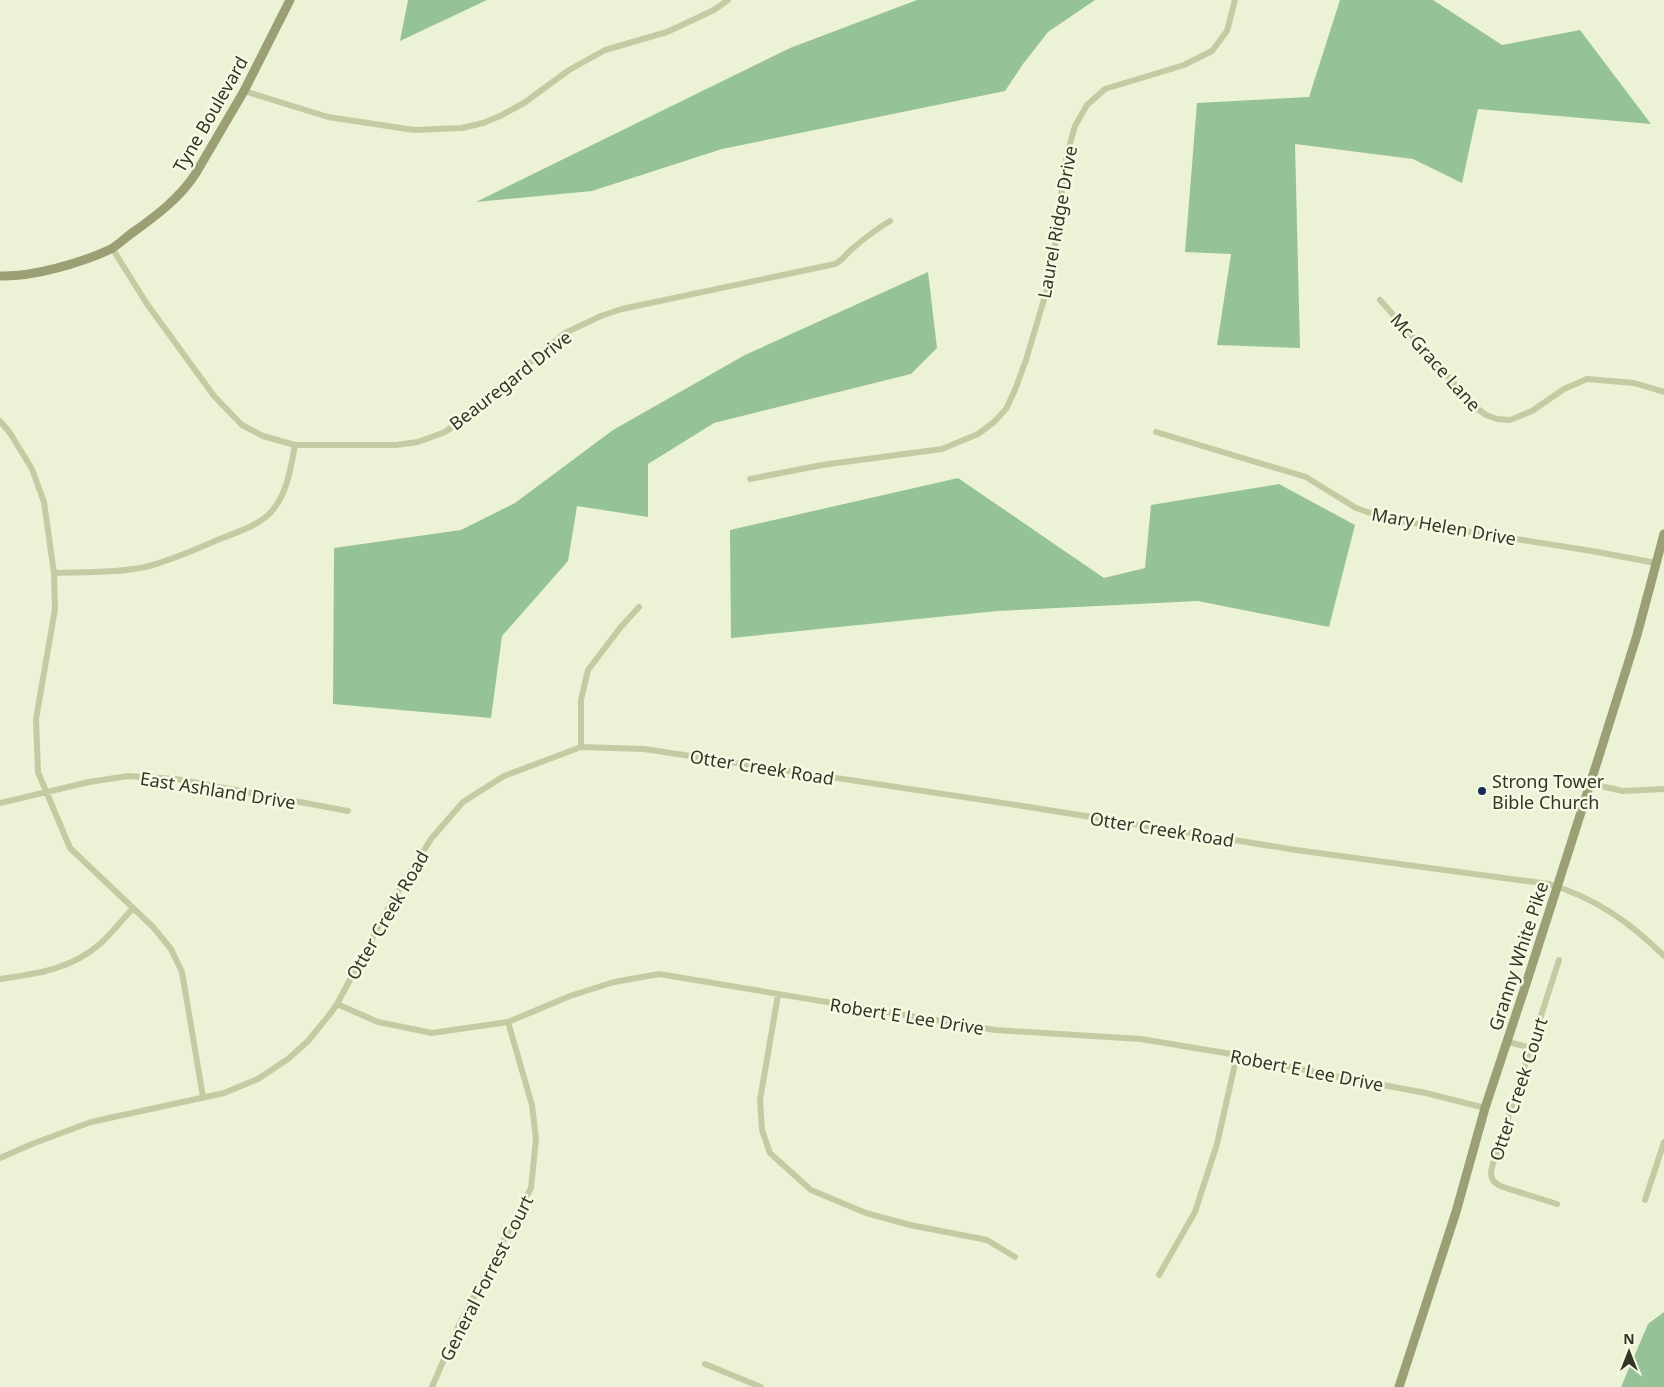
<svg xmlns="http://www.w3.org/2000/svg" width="1664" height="1387" viewBox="0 0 1664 1387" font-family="'Noto Sans',sans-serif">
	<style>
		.green { fill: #96c297 }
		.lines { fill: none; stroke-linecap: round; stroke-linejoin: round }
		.street { stroke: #c4cba2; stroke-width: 6 }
		.secondary { stroke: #9c9e73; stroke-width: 9 }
		.poi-dot { fill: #182759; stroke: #f4fae3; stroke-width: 2 }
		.labels { text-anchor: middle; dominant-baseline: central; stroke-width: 5; stroke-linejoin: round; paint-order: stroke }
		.street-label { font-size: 18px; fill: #353525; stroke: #f4fae3 }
		.poi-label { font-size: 18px; fill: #353525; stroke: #f4fae3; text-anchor: start }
	</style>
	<rect width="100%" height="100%" fill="#ecf2d6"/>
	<path class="green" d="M 408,0 L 487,0 L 400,41 Z
		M 917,0 L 1095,0 L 1048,32 L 1023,64 L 1005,91 L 722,149 L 592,191 L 476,202 L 790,48 Z
		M 1340,0 L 1433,0 L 1502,45 L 1580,30 L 1651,124 L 1478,109 L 1462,183 L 1413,159 L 1295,144 L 1300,348 L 1217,345 L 1231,254 L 1185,252 L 1197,103 L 1309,97 Z
		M 928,272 L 937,348 L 911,374 L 714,423 L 648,464 L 648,517 L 577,506 L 568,561 L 502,636 L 491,718 L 333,704 L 334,548 L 461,530 L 515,503 L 613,430 L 745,355 Z
		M 958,478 L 1104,578 L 1145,568 L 1151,505 L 1279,484 L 1355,525 L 1329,627 L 1198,601 L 997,611 L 731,638 L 730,530 Z
		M 1664,1312 L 1664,1387 L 1621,1387 L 1648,1324 Z"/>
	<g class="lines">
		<path class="street" d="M 244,91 L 328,117 L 414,130 L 462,128 L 483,123 L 500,116 L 524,103 L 569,70 L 605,50 L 667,32 L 714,10 L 728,0
			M 112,248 L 147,304 L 214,396 L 242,425 L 263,436 L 295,445 L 396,445 L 418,442 L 445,432 L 466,417 L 565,333 L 601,316 L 622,309 L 835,264 C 843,260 846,254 853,248 C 865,238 876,229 890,221
			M 1380,300 L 1475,407 L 1486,415 L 1497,419 L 1510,420 L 1532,411 L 1564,389 L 1587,379 L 1634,383 L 1664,392
			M 0,421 L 10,433 L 32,469 L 44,502 L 54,573 L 55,609 L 36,719 L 38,772 L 70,848 L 153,927 L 171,949 L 182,972 L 203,1097
			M 1156,432 L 1306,477 L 1356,508 L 1388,519 L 1592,551 L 1656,563
			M 750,479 L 822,465 L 942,449 L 978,434 L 994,422 L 1006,409 L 1015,390 L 1026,360 L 1051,276 L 1066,158 L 1075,126 L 1087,105 L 1105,89 L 1184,65 L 1212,51 L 1227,31 L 1235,0
			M 54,573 C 84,572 116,573 145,567 C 171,561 196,549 220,539 C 237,532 258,526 271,512 C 287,495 291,467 295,445
			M 581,747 L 581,700 L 588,670 L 620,628 L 639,607
			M 1591,784 L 1623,791 L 1664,789
			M 0,803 L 89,782 L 128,776 L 176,779 L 348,811
			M 0,979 C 37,974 72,969 101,943 C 113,932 123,919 133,908
			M 778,995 L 760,1100 L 762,1130 L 770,1153 L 811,1190 L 866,1213 L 910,1225 L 987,1240 L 1015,1257
			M 337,1004 L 378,1022 L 432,1033 L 508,1022 L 570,996 L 614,982 L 659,974 L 995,1030 L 1141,1039 L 1237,1055 L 1323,1074 L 1426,1093 L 1485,1108
			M 1508,1042 L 1532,1048
			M 0,1158 L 32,1144 L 91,1122 L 224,1093 L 258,1079 L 288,1059 L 308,1041 L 330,1014 L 337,1004 L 391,903 L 431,839 L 463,802 L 504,776 L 581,747 L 644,749 L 1023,806 L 1296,850 L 1549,884 C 1595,898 1630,922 1664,956
			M 1645,1200 L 1664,1142
			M 1557,1204 L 1503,1187 C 1493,1183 1489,1178 1492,1167 L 1559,960
			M 1159,1275 L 1195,1212 L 1217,1144 L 1237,1055
			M 705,1364 L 761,1387
			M 432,1387 L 458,1327 L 531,1188 L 536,1139 L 532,1105 L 508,1022"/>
		<path class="secondary" d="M 0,276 C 33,277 81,263 111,249 C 118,245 125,238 132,233 C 156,216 180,198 196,173 L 244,91 L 290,0
			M 1399,1387 L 1456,1212 L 1485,1108 L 1527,981 L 1599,756 L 1637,635 L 1664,534"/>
	</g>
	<circle class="poi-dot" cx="1482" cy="791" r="5"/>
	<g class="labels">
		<g class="street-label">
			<text transform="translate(210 114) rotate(-60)">Tyne Boulevard</text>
			<text transform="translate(1057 222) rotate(-80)">Laurel Ridge Drive</text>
			<text transform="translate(1436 362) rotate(48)">Mc Grace Lane</text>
			<text transform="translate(510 380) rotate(-38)">Beauregard Drive</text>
			<text transform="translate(1444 526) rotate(10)">Mary Helen Drive</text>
			<text transform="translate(762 767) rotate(9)">Otter Creek Road</text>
			<text transform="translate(218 790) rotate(9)">East Ashland Drive</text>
			<text transform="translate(1162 829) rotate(9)">Otter Creek Road</text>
			<text transform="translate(387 915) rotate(-60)">Otter Creek Road</text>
			<text transform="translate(1518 956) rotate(-72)">Granny White Pike</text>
			<text transform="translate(907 1016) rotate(9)">Robert E Lee Drive</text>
			<text transform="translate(1307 1070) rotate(11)">Robert E Lee Drive</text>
			<text transform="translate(1518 1089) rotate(-72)">Otter Creek Court</text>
			<text transform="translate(486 1278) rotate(-63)">General Forrest Court</text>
		</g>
		<g class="poi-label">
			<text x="1492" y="781">Strong Tower<tspan x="1492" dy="21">Bible Church</tspan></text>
		</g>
	</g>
	<g transform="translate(1629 1352)" stroke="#f4fae3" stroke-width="4" paint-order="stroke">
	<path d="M0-4L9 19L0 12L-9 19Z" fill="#353525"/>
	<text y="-8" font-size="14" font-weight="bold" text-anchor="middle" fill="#353525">N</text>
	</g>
</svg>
